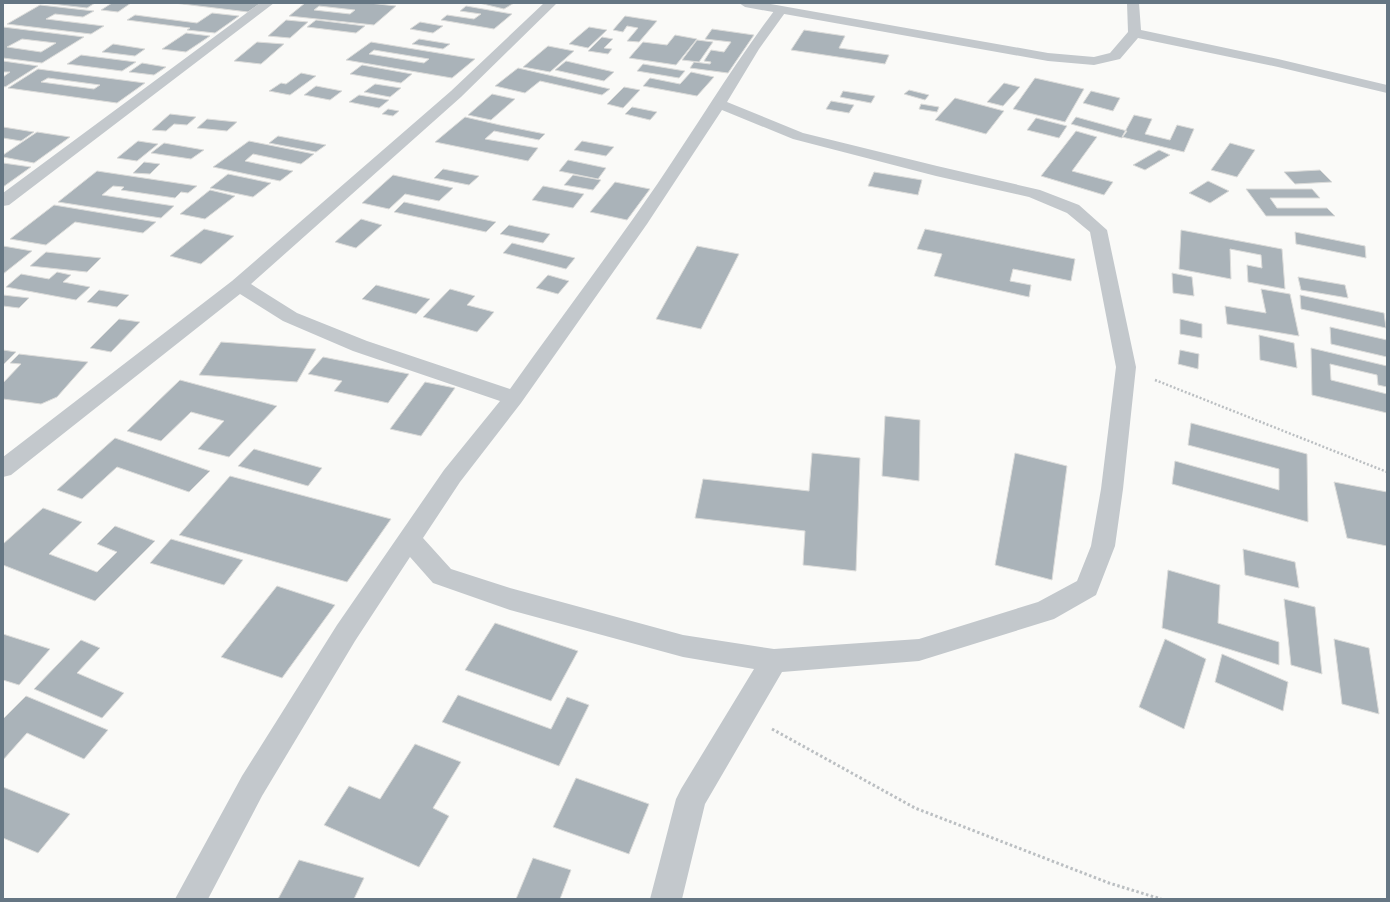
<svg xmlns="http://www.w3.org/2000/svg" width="1390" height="902" viewBox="0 0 1390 902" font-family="Lato,sans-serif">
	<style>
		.building { fill: #aab3b9; stroke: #dcdcda; fill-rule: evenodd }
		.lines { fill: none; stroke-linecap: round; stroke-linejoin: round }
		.path-far1 { stroke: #bbbfc2; stroke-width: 2.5; stroke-dasharray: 2 2; stroke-linecap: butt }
		.path { stroke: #bbbfc2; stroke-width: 3; stroke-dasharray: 2.5 2.5; stroke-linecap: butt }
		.service { fill: #c3c8cc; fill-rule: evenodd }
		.minor { fill: #c3c8cc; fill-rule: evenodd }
	</style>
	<rect width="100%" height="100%" fill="#fafaf8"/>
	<path class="building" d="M 43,3 L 95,3 L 87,8 Z
		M 112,3 L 131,3 L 118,12 L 101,10 Z
		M 174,3 L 261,3 L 248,12 Z
		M 305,3 L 369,3 L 396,6 L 374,25 L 289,16 ZM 319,6 L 355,10 L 350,14 L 314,10 Z
		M 479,3 L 514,3 L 504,9 Z
		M 40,5 L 94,11 L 83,17 L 55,14 L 46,19 L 104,26 L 91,34 L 7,24 Z
		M 466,6 L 512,14 L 494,29 L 441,20 L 447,15 L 474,19 L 481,14 L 460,11 Z
		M 212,13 L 239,16 L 215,33 L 187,30 L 190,28 L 127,20 L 135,15 L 197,23 Z
		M 625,16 L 657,21 L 639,42 L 627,41 L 638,28 L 627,26 L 623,32 L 613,30 Z
		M 286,20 L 308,22 L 290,38 L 268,36 Z
		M 316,20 L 365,26 L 356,33 L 307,27 Z
		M 420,22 L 443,26 L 433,33 L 410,29 Z
		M 3,27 L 84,37 L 42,63 L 3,58 ZM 22,39 L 56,43 L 41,52 L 7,47 Z
		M 589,27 L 607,30 L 588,48 L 569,44 Z
		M 712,29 L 754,35 L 728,73 L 690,68 L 694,62 L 710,64 L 711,62 L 704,61 L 711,50 L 724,52 L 731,42 L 705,39 Z
		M 804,30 L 845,36 L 839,48 L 889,55 L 885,64 L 791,50 Z
		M 186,33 L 210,36 L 186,52 L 162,49 Z
		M 675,35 L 697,39 L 676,65 L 629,58 L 643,42 L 667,45 Z
		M 602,37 L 613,39 L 604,48 L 612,49 L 608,54 L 588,51 Z
		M 419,39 L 450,44 L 443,49 L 412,44 Z
		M 697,40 L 713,42 L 699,62 L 682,60 Z
		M 257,42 L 284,44 L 261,64 L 234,61 Z
		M 371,42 L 475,59 L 452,78 L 346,60 ZM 374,50 L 429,59 L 424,63 L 369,54 Z
		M 113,44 L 145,49 L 135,56 L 102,52 Z
		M 548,46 L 574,51 L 550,72 L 523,67 Z
		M 81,55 L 136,62 L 122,71 L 67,64 Z
		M 3,61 L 38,66 L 5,87 L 3,86 L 3,77 L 10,72 L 3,72 Z
		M 566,61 L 614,72 L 604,81 L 555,70 Z
		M 142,63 L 166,67 L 154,75 L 129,72 Z
		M 643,64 L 685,71 L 679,78 L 637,71 Z
		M 362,65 L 412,74 L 401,83 L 350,74 Z
		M 518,68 L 610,89 L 602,95 L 540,81 L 525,93 L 495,86 Z
		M 38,69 L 145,83 L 117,103 L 8,88 ZM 48,78 L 100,85 L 94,89 L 41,82 Z
		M 691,72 L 714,77 L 697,96 L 643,86 L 650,78 L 680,84 Z
		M 301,73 L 316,76 L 290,95 L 269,91 L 281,83 L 286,84 Z
		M 1035,78 L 1084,89 L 1065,122 L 1013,109 Z
		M 1004,83 L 1020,87 L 1003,106 L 987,102 Z
		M 375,84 L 401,88 L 390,97 L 364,92 Z
		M 316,86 L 342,91 L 330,100 L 304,95 Z
		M 624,87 L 640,90 L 623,108 L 607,104 Z
		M 909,90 L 929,95 L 925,100 L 904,94 Z
		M 843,91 L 875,96 L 871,103 L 840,97 Z
		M 1091,91 L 1120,98 L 1113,111 L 1083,103 Z
		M 492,94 L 515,99 L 491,120 L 468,115 Z
		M 359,95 L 389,100 L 379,108 L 349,102 Z
		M 955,98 L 1004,111 L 986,134 L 935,120 Z
		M 831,101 L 854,105 L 849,113 L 826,109 Z
		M 921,104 L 939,107 L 937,112 L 919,109 Z
		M 632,107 L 657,112 L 650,120 L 625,114 Z
		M 388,109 L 399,111 L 393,116 L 382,114 Z
		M 170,114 L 196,117 L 187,125 L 174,124 L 166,131 L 152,130 Z
		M 1134,115 L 1152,119 L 1145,134 L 1170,140 L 1177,125 L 1194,129 L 1184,152 L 1122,137 Z
		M 465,117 L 500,125 L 545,134 L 539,140 L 494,131 L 485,139 L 538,148 L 528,161 L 435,142 Z
		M 1076,117 L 1127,131 L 1122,138 L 1071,124 Z
		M 1036,118 L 1067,126 L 1059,138 L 1027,130 Z
		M 207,119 L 237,122 L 227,131 L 197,128 Z
		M 3,127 L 34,132 L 21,141 L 3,138 Z
		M 1076,131 L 1097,137 L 1072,171 L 1113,182 L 1104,195 L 1041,176 Z
		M 37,132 L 70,137 L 34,163 L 3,157 L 3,155 Z
		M 278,136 L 326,145 L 316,152 L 269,143 Z
		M 138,141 L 158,144 L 137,161 L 117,158 Z
		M 249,141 L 314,154 L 301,164 L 253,154 L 245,161 L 293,171 L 280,181 L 213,167 Z
		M 582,141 L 614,147 L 606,156 L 574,150 Z
		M 164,143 L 204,150 L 191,159 L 151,153 Z
		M 1230,143 L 1255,150 L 1237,177 L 1211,170 Z
		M 1159,150 L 1170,155 L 1145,170 L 1133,165 Z
		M 568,160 L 606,168 L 598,179 L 559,171 Z
		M 144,162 L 160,164 L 150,174 L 133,173 Z
		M 3,163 L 31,167 L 3,187 Z
		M 443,169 L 479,176 L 469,185 L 434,178 Z
		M 1320,170 L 1332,182 L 1295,184 L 1284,172 Z
		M 97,171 L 197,186 L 188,193 L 181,192 L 175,198 L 121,190 L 124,187 L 113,186 L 102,195 L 174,206 L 161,218 L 58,202 Z
		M 874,172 L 922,180 L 918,195 L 868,186 Z
		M 228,174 L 271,183 L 253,197 L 210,188 Z
		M 393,175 L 453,188 L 439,201 L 405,194 L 389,209 L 362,203 Z
		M 573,175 L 601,180 L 593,190 L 564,185 Z
		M 1208,181 L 1229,191 L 1210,203 L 1189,193 Z
		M 615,182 L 650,189 L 627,220 L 590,212 Z
		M 543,186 L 584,194 L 573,208 L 532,200 Z
		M 1246,189 L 1312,189 L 1320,198 L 1270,198 L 1277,208 L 1327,208 L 1335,216 L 1266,216 Z
		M 210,190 L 235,196 L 205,219 L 180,214 Z
		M 404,202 L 496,222 L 486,232 L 394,212 Z
		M 54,205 L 156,222 L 143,233 L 75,222 L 46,245 L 10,239 Z
		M 361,219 L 382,225 L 356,248 L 335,242 Z
		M 509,225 L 550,234 L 543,243 L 500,234 Z
		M 204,229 L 234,236 L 201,264 L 170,256 Z
		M 925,229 L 1075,259 L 1071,281 L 1013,269 L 1010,281 L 1031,285 L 1029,297 L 934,276 L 942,254 L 917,249 Z
		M 1181,230 L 1282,249 L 1285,289 L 1248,282 L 1247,265 L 1262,268 L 1261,255 L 1230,249 L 1231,279 L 1179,269 Z
		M 1295,232 L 1365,246 L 1366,258 L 1296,244 Z
		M 512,243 L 575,258 L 566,269 L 503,253 Z
		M 3,246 L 32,251 L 3,274 Z
		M 697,246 L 739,254 L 701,329 L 656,319 Z
		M 46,252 L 101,258 L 87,272 L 30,266 Z
		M 57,272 L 71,275 L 63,282 L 90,287 L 76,300 L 6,287 L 21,274 L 49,279 Z
		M 1172,273 L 1192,277 L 1194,296 L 1173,293 Z
		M 548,275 L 569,281 L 558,294 L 536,288 Z
		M 1298,277 L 1345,285 L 1348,298 L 1301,290 Z
		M 376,285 L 430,299 L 416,314 L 362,299 Z
		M 450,289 L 475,296 L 467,305 L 494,312 L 477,332 L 423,317 Z
		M 1261,289 L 1290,294 L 1299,336 L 1227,324 L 1225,306 L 1266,313 Z
		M 99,290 L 129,295 L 117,307 L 87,302 Z
		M 3,295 L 29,298 L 19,308 L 3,306 Z
		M 1300,295 L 1384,313 L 1386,328 L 1301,309 Z
		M 119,319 L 140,322 L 111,352 L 90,348 Z
		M 1180,319 L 1202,324 L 1202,338 L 1180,334 Z
		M 1330,327 L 1387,340 L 1387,357 L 1331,344 Z
		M 1259,335 L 1294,343 L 1297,368 L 1260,360 Z
		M 221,342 L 316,349 L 297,382 L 199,375 Z
		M 1311,348 L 1387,366 L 1387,387 L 1378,385 L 1377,375 L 1330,364 L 1331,380 L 1387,394 L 1387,413 L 1312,395 Z
		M 3,350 L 16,352 L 3,365 Z
		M 1180,350 L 1199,354 L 1198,369 L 1178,364 Z
		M 19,354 L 88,362 L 57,397 L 41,404 L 3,399 L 3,383 L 21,364 L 10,363 Z
		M 323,357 L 409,374 L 388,403 L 334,391 L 342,381 L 308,374 Z
		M 180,380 L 277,406 L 229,457 L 198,449 L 224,421 L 191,412 L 161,441 L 127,431 Z
		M 425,382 L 455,388 L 421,436 L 390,429 Z
		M 885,416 L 920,420 L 919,481 L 882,476 Z
		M 1191,423 L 1307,454 L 1308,522 L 1172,484 L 1175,461 L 1279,490 L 1279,469 L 1188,445 Z
		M 115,438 L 210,471 L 189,492 L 117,467 L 82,499 L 57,490 Z
		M 254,449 L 322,468 L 308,486 L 238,466 Z
		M 812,453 L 860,458 L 856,571 L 803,565 L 805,531 L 695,518 L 703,479 L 809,491 Z
		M 1015,453 L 1067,466 L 1052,580 L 995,565 Z
		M 230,476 L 391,519 L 347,582 L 179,535 Z
		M 1334,482 L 1387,492 L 1387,546 L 1347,538 Z
		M 43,508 L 82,522 L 49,554 L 97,572 L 117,552 L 97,544 L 115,526 L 155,541 L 95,601 L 3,565 L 3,544 Z
		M 171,539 L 243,560 L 224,585 L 150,563 Z
		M 1243,549 L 1295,562 L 1299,588 L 1245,575 Z
		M 1168,570 L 1220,585 L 1218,623 L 1279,642 L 1279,665 L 1162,628 Z
		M 277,586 L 335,605 L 282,678 L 221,657 Z
		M 1284,599 L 1315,607 L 1322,674 L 1291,665 Z
		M 495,623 L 578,651 L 551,701 L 465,670 Z
		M 3,634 L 50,649 L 19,685 L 3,680 Z
		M 1165,639 L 1206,659 L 1184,729 L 1139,707 Z
		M 1334,639 L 1369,648 L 1379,714 L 1342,704 Z
		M 81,640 L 100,648 L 77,673 L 124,693 L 102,718 L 34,689 Z
		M 1222,654 L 1288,682 L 1283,711 L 1215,682 Z
		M 458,695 L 551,729 L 567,697 L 589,705 L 559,766 L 442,722 Z
		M 26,696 L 108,730 L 84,759 L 27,733 L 3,760 L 3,719 Z
		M 415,744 L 461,762 L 433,808 L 449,816 L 419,867 L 324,825 L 349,786 L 380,799 Z
		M 576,778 L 649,804 L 629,854 L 553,827 Z
		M 3,787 L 70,814 L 38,853 L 3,838 Z
		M 533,858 L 571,870 L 560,899 L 516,899 Z
		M 299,860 L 364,878 L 354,899 L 278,899 Z"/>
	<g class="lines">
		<path class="path-far1" d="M 1155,380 L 1387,472"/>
		<path class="path" d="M 772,729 L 915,808 L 1109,883 L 1161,899"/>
		<path class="service" d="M 739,3 L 765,3 L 1048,53 L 1094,57 L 1110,53 L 1128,32 L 1127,3 L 1139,3 L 1141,30 L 1278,59 L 1387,85 L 1387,93 L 1278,67 L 1138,38 L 1120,59 L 1094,65 L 1048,61 L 745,7 Z"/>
		<path class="minor" d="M 260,3 L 274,3 L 9,205 L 3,206 L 3,193 Z
			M 544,3 L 557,3 L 461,97 L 251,284 L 297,313 L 367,341 L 510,389 C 559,320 610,253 658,183 C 698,124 734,64 777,7 L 785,7 L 787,10 L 759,49 L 727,102 L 803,133 L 937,166 L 1040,190 L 1079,205 L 1107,230 L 1136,367 L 1123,489 L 1115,546 L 1096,595 L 1054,619 L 919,661 L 782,672 L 705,804 L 682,899 L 650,899 L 676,799 L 681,789 L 754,669 L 683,657 L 510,610 L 433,583 L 410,557 L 355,641 L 262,796 L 208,899 L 175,899 L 242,776 L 337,625 L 444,470 L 500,401 L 353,351 L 283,321 L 240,294 L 11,475 L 3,477 L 3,457 L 232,281 L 451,91 ZM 722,110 L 793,139 L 936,176 L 1029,197 L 1067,213 L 1090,232 L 1116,367 L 1101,489 L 1091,546 L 1077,581 L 1038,602 L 919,639 L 774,649 L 683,635 L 510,588 L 451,569 L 423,538 L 460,482 L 521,403 L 647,224 Z"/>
	</g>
	<rect width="1390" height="902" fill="none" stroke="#657683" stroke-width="8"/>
</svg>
